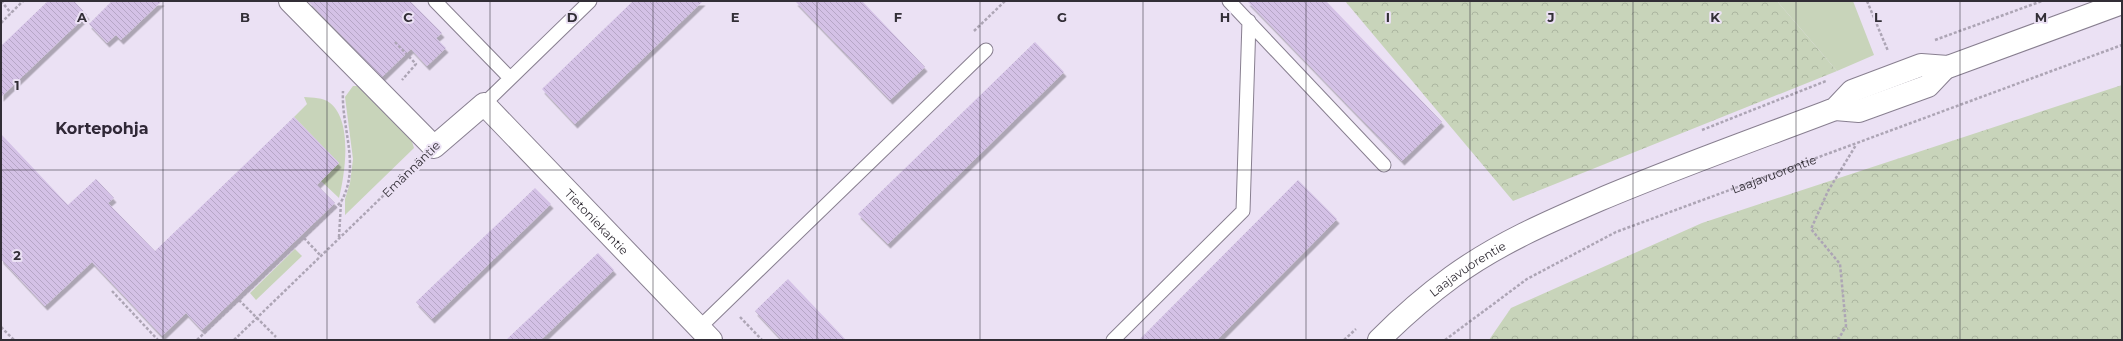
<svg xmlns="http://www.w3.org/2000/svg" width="2123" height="341" viewBox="0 0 2123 341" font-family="Montserrat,sans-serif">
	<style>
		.green { fill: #c8d4ba }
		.forest { fill: url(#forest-crowns) }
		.building { fill: url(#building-back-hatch); filter: url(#shadow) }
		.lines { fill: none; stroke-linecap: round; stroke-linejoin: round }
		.service-casing { stroke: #887f90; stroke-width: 15 }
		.minor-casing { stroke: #887f90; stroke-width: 24 }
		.secondary-casing { stroke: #887f90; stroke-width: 24 }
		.path { stroke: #ada5b5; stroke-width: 2.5; stroke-dasharray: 3 2; stroke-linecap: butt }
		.service { stroke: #fff; stroke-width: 13 }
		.minor { stroke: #fff; stroke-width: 22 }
		.secondary { stroke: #fff; stroke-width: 22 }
		.grid { fill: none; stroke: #322e36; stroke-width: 1; stroke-opacity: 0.55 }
		.labels { text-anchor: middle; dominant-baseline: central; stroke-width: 4; stroke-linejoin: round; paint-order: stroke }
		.street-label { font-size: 12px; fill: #322e36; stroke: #ebe1f4 }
		.district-label { font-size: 16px; font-weight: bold; fill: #2f2736; stroke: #ebe1f4 }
		.grid-label { font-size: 13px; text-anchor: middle; font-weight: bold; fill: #322e36; stroke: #ebe1f4; stroke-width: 4; stroke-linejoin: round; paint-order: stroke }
	</style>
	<defs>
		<pattern id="forest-crowns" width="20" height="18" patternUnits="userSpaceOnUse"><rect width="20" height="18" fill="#c8d4ba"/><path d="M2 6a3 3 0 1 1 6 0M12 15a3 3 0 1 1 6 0" fill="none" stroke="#acb6a0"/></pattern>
		<pattern id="building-back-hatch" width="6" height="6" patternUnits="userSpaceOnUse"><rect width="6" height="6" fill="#d4c1e6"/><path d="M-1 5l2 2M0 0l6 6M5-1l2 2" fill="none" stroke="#b6a6c6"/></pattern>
		<filter id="shadow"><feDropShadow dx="2.5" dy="4.5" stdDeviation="0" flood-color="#0004"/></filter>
	</defs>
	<rect width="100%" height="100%" fill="#ebe1f4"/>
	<path class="green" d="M 1777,1 L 1853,1 L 1874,55 L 1837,71 Z
		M 353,86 L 363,86 L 410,135 L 414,148 L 345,215 L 345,199 L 350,183 L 353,159 L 345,97 Z
		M 304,97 C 313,98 323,97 330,103 C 353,121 345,174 339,198 L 321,181 L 339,163 L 294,117 L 307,104 Z
		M 295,249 L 302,256 L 256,300 L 250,293 Z"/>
	<path class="forest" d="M 1345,1 L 1777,1 L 1837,71 L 1513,201 Z
		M 2122,85 L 2122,340 L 1489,340 L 1511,308 L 1702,223 Z"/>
	<path class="building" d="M 48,1 L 74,1 L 87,15 L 1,97 L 1,46 Z
		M 112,1 L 162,1 L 121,40 L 116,35 L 107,43 L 89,24 Z
		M 308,1 L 410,1 L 442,33 L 436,38 L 446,48 L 427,66 L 411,49 L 382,77 Z
		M 633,1 L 703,1 L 575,124 L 542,89 Z
		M 795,1 L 862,1 L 925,67 L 890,100 Z
		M 1247,1 L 1326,1 L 1442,122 L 1402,161 Z
		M 1035,42 L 1064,72 L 888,244 L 858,214 Z
		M 294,117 L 339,163 L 317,185 L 335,203 L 202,330 L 186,313 L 162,336 L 92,262 L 45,306 L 1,259 L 1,134 L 68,205 L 96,179 L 114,198 L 108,203 L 155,251 Z
		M 1298,180 L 1337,219 L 1217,340 L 1139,340 Z
		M 535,188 L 551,204 L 432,319 L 416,302 Z
		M 598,253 L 614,270 L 541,340 L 506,340 Z
		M 788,279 L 846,340 L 782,340 L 755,311 Z"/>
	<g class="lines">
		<g class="service-casing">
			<path id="service" d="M 435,1 L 510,78
				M 1229,1 L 1384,165
				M 484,104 L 590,1
				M 699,328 L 986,50
				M 1113,340 L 1243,211 L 1249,21"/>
		</g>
		<g class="minor-casing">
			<g id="minor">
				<path id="s2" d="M 290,1 L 434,147 L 484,104 L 711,340"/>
			</g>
		</g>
		<g class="secondary-casing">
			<g id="secondary">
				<path d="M 1835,109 L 1859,111 L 1928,86 L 1945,68"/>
				<path id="s3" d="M 1379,340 C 1402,317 1426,296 1452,277 C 1497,244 1548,222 1599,200 C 1677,167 1756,139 1835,109 L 1852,91 L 1921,65 L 1948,67 L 2122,3"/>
			</g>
		</g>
		<g class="path">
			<path d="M 1,1 L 11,13"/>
			<path d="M 1867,1 L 1888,51"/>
			<path d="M 1,23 L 23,1"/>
			<path d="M 974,31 L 1005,1"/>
			<path d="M 1935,40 L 2042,1"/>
			<path d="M 395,42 L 416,64 L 402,80"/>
			<path d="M 1702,130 L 1826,81"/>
			<path d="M 339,237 L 341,202"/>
			<path d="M 304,238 L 321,256"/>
			<path d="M 112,291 L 158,340"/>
			<path d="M 239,300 L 276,337"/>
			<path d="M 740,317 L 762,340"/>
			<path d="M 1,327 L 14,340"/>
			<path d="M 197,340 L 341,202 C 361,166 341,128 343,91"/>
			<path d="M 234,340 L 416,164"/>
			<path d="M 1344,340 L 1356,329"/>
			<path id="s1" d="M 1445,340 L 1527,279 L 1616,232 L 2122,45"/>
			<path d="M 1838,340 L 1846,326 L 1840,264 L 1811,229 L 1828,191 L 1856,145"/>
		</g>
		<use href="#service" class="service"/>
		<use href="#minor" class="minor"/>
		<use href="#secondary" class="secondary"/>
	</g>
	<path class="grid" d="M 163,1 L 163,340M 327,1 L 327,340M 490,1 L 490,340M 653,1 L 653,340M 817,1 L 817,340M 980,1 L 980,340M 1143,1 L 1143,340M 1306,1 L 1306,340M 1470,1 L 1470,340M 1633,1 L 1633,340M 1796,1 L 1796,340M 1960,1 L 1960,340M 1,170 L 2122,170"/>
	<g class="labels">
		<g class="street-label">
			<text transform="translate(411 169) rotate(-44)">Emännäntie</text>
			<text stroke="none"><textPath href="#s1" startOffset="371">Laajavuorentie</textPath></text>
			<text stroke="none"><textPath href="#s2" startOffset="434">Tietoniekantie</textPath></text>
			<text stroke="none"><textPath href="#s3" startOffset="114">Laajavuorentie</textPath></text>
		</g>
		<g class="district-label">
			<text x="102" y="128">Kortepohja</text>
		</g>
	</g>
	<g class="grid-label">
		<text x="82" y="22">A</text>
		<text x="245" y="22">B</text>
		<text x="408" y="22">C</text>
		<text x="572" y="22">D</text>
		<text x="735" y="22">E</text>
		<text x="898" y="22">F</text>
		<text x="1062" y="22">G</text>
		<text x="1225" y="22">H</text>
		<text x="1388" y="22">I</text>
		<text x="1551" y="22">J</text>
		<text x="1715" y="22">K</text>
		<text x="1878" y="22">L</text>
		<text x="2041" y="22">M</text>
		<text x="17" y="90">1</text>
		<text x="17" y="260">2</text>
	</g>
	<rect width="2123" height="341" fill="none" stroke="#322e36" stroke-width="4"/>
</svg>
